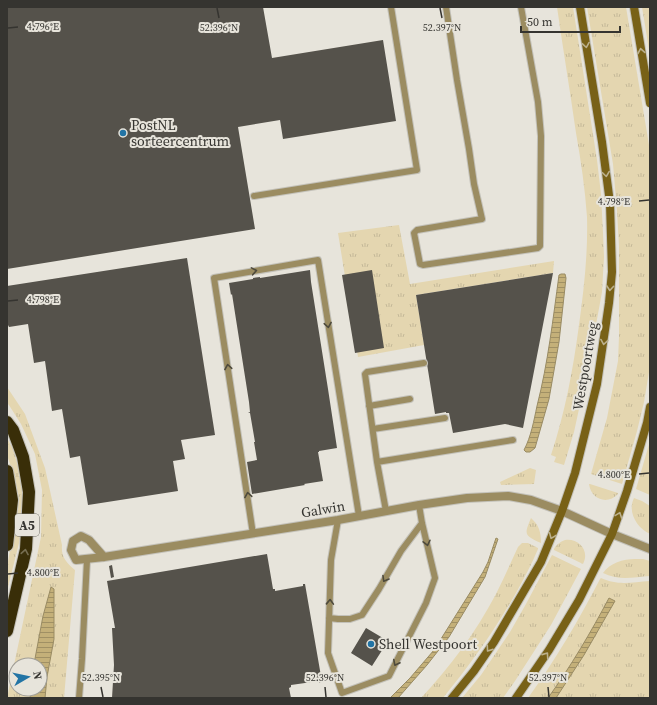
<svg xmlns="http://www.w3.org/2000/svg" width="657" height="705" viewBox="0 0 657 705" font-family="'Source Serif 4',serif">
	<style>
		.grass { fill: url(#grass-tufts) }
		.water { fill: url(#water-rules); stroke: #998b63 }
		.building { fill: #55524b }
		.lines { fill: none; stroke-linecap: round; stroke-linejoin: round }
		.service-casing { stroke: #c3c1b9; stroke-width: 8 }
		.minor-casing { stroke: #c3c1b9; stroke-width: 10 }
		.secondary-casing { stroke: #c3c1b9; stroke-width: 10 }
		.motorway-casing { stroke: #c3c1b9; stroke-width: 14 }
		.service { stroke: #9b8c61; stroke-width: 6 }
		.minor { stroke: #9b8c61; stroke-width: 8 }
		.secondary { stroke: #786117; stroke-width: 8 }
		.motorway { stroke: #392e08; stroke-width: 12 }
		.oneway { stroke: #bbb08d }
		.oneway2 { stroke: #4e4a3c }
		.oneway3 { stroke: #766e52 }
		.ticks { fill: none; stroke: #353430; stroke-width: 1.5 }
		.poi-dot { fill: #2274a5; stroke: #e7e4db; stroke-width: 1.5 }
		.labels { text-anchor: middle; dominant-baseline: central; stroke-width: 4; stroke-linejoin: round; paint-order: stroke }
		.shield { fill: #e7e4db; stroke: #6a6963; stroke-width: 1 }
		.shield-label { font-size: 13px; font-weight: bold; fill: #353430 }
		.poi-label { font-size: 14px; fill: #353430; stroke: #e7e4db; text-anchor: start }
		.street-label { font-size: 14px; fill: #353430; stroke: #e7e4db }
		.ticks-label { font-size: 10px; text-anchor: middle; fill: #353430; stroke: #e7e4db; stroke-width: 4; stroke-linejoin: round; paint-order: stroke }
	</style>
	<defs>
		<pattern id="grass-tufts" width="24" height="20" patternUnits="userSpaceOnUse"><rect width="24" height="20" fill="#e4d6b0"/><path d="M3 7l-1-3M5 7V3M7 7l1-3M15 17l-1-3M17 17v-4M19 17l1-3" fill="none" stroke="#c4b898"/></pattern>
		<pattern id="water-rules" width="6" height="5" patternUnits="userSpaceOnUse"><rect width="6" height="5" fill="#c4b079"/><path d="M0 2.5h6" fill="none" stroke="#a09064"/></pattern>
	</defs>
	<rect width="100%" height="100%" fill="#e7e4db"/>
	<path class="grass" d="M 557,7 L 573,7 L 597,160 L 601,194 L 603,233 L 604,257 L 602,292 L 589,363 L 574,432 L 564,465 L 554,462 L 556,457 L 551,455 C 565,413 573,370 579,325 C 584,289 588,253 587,217 C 585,189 581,161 576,133 C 570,91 563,49 557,7 Z
		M 587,7 L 626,7 L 650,151 L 650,366 L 644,402 L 637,431 L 622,484 L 591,474 L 607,418 L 618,361 L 619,336 L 619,246 L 617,211 L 613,164 Z
		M 642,7 L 650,7 L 650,56 Z
		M 399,225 L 410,284 L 554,261 L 553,273 L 416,295 L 424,345 L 358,357 L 338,233 Z
		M 7,387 L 25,414 L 45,468 L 62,545 C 61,557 66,562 75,570 L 64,698 L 45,698 L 47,677 L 43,616 L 34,665 L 16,665 L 16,689 L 31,689 L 30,698 L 7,698 L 41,537 L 42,490 L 35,454 L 21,424 L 7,402 Z
		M 7,438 L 13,449 L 23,484 L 24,523 L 7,591 L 7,567 L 16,517 L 16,489 L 12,470 L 7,455 Z
		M 650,441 L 650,495 L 636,489 Z
		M 530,468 L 536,470 L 534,484 L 501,485 L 500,482 Z
		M 589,484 L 590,484 L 618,493 L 618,494 C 608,505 591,500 589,484 Z
		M 634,498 L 642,501 L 650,506 L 650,534 C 637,528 627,512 634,498 Z
		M 531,518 C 539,525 541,532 541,543 C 524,535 524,535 531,518 Z
		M 565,540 C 579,538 590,551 583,564 L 554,550 L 554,549 C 557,544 560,542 565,540 Z
		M 522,543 L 528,543 L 538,548 L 538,549 C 532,564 524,578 516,593 C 495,630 470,665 443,698 L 421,698 C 450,667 476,632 496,594 C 504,578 511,562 518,547 Z
		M 552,555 L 581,569 L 551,625 L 515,681 L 503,698 L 462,698 L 481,675 L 510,632 L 526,604 Z
		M 635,559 L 643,559 L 650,561 L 650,576 C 634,577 618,581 603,573 C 610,563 623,559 635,559 Z
		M 601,578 C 618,586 632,582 650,581 L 650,698 L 528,698 C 555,660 579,620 600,579 Z"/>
	<path class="water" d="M 561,274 L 565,274 L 566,278 L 559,342 L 549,399 L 535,448 L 530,452 L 526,452 L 524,450 C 531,437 534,420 537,406 C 548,363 553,319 559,275 Z
		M 496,538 L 498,539 L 485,577 L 449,637 L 427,665 L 398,698 L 390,698 L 410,678 L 434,650 L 483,572 L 488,562 Z
		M 51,587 L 54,589 L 54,639 L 47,677 L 45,698 L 30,698 L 31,689 L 40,689 L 40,665 L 34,665 L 34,664 L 43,616 Z
		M 609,598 L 615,601 L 584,655 L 556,698 L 548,698 C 571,666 591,632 609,598 Z"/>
	<path class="building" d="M 7,7 L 263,7 L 272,58 L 383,40 L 396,121 L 283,139 L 280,120 L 238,127 L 255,229 L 7,269 Z
		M 187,258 L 215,435 L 181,440 L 185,459 L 173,461 L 178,491 L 88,505 L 80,456 L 70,458 L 62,409 L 52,411 L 45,361 L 34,363 L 28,324 L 9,327 L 8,325 L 7,318 L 7,286 Z
		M 310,270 L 311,282 L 328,389 L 337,448 L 319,451 L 319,452 L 318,452 L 323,481 L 304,484 L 305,485 L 252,494 L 247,462 L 257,460 L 254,442 L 255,442 L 250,413 L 248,413 L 250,412 L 249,402 L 232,294 L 231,295 L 229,283 L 253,279 L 253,278 L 260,277 L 260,278 Z
		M 372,270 L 384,348 L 355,353 L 342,275 Z
		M 553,273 L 523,428 L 505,424 L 453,433 L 449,413 L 446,413 L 446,412 L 435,414 L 416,295 Z
		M 267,554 L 273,589 L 275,589 L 275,591 L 303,586 L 303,584 L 305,584 L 322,682 L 319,683 L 319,681 L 291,685 L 291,687 L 289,688 L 291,698 L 112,698 L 114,665 L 112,628 L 115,628 L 107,581 Z
		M 112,565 L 114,577 L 111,578 L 109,566 Z
		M 366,628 L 388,641 L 372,666 L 351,653 Z"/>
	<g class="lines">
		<g class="service-casing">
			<path id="service" d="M 446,7 L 457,80 L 469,149 L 474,184 L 482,219 L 417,230 L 414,233 L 420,264 L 423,265 L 538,248 L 540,246 L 541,136 L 538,102 L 521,7
				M 254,196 L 417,170 L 391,7
				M 369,406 L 410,399
				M 373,429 L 445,418
				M 377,462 L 365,374 L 367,372 L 424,363
				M 386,511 L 377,462 L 513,440
				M 338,520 L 331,560 L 328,653 L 342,693 L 389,676 L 426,603 L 435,578 L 422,523 L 419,505
				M 253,534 L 214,278 L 318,260 L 359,516
				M 329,618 L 338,619 L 350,619 L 362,615 L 379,589 L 401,551 L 422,523
				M 79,698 L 82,659 L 87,560"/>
		</g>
		<g class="minor-casing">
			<path id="minor" d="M 104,557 L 89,540 L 81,536 L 73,541 L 71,550 L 76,560 L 104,557 L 338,520 L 419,505 L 467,498 L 508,496 L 531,500 L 562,511 L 612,534 L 650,549"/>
		</g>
		<g class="secondary-casing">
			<path id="secondary" d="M 634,7 L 650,103
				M 452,698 L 474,671 L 494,642 L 541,562 L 562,511 L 575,473 L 597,384 L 609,303 L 612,272 L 610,203 L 602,142 L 580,7
				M 516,698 L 549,650 L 579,600 L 612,534 L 627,491 L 647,423 L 650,407"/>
		</g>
		<g class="motorway-casing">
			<path id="motorway" d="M 7,422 L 13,430 L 23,457 L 29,492 L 26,549 L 7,631
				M 7,471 L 12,500 L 7,545"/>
		</g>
		<use href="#service" class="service"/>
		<use href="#minor" class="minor"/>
		<use href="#secondary" class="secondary"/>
		<use href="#motorway" class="motorway"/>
	</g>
	<defs><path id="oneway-chevron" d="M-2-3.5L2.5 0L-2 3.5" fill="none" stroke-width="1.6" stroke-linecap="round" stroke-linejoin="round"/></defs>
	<g class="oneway">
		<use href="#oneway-chevron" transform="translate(586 45) rotate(81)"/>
		<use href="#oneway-chevron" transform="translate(641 51) rotate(-100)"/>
		<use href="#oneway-chevron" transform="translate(606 174) rotate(82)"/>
		<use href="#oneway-chevron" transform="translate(610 288) rotate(95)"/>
		<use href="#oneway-chevron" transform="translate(604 342) rotate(99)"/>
		<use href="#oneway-chevron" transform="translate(619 515) rotate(-70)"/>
		<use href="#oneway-chevron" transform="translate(552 536) rotate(112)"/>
		<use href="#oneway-chevron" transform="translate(489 649) rotate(125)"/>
		<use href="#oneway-chevron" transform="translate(546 655) rotate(-55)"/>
	</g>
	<g class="oneway2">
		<use href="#oneway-chevron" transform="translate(254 271) rotate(-10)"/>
		<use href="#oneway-chevron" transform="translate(328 325) rotate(81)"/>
		<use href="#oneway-chevron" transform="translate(228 367) rotate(-99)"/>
		<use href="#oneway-chevron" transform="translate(248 495) rotate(-99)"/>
		<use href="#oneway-chevron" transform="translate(427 543) rotate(77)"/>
		<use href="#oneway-chevron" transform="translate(385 579) rotate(120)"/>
		<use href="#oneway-chevron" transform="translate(330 602) rotate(-88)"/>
		<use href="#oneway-chevron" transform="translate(396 663) rotate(117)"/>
	</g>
	<use class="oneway3" href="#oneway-chevron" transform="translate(25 552) rotate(-80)"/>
	<path class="ticks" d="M 217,8 L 219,18M 440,8 L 442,18M 8,28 L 18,27M 639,201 L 649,200M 8,301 L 18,300M 639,474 L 649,473M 8,574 L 18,573M 101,687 L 103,697M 325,687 L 326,697M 548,687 L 549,697"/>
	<g class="poi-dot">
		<circle cx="123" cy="133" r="4"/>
		<circle cx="371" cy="644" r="4"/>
	</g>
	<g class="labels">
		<rect class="shield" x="15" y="514" width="24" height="22" rx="3"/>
		<g class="shield-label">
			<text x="27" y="525">A5</text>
		</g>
		<g class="poi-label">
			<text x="131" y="125">PostNL<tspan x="131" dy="16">sorteercentrum</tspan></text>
			<text x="379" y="644">Shell Westpoort</text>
		</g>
		<g class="street-label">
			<text transform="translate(585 366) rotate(-80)">Westpoortweg</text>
			<text transform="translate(323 509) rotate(-9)">Galwin</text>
		</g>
	</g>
	<g class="ticks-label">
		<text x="43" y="30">4.796°E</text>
		<text x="219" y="31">52.396°N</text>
		<text x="442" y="31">52.397°N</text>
		<text x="614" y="205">4.798°E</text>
		<text x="43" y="303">4.798°E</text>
		<text x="614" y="478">4.800°E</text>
		<text x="43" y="576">4.800°E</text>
		<text x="101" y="681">52.395°N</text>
		<text x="325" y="681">52.396°N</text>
		<text x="548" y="681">52.397°N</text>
	</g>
	<rect width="657" height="705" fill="none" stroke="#353430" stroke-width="16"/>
	<g transform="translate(28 677) rotate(81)"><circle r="19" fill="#e7e4db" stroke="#a09e97"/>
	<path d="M0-3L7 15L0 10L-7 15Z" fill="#2274a5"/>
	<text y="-6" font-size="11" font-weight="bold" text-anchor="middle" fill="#353430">N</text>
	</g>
	<path d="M521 26v6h99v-6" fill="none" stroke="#353430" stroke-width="2"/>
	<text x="527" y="26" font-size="12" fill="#353430" stroke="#e7e4db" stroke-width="3" paint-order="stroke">50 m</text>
</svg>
